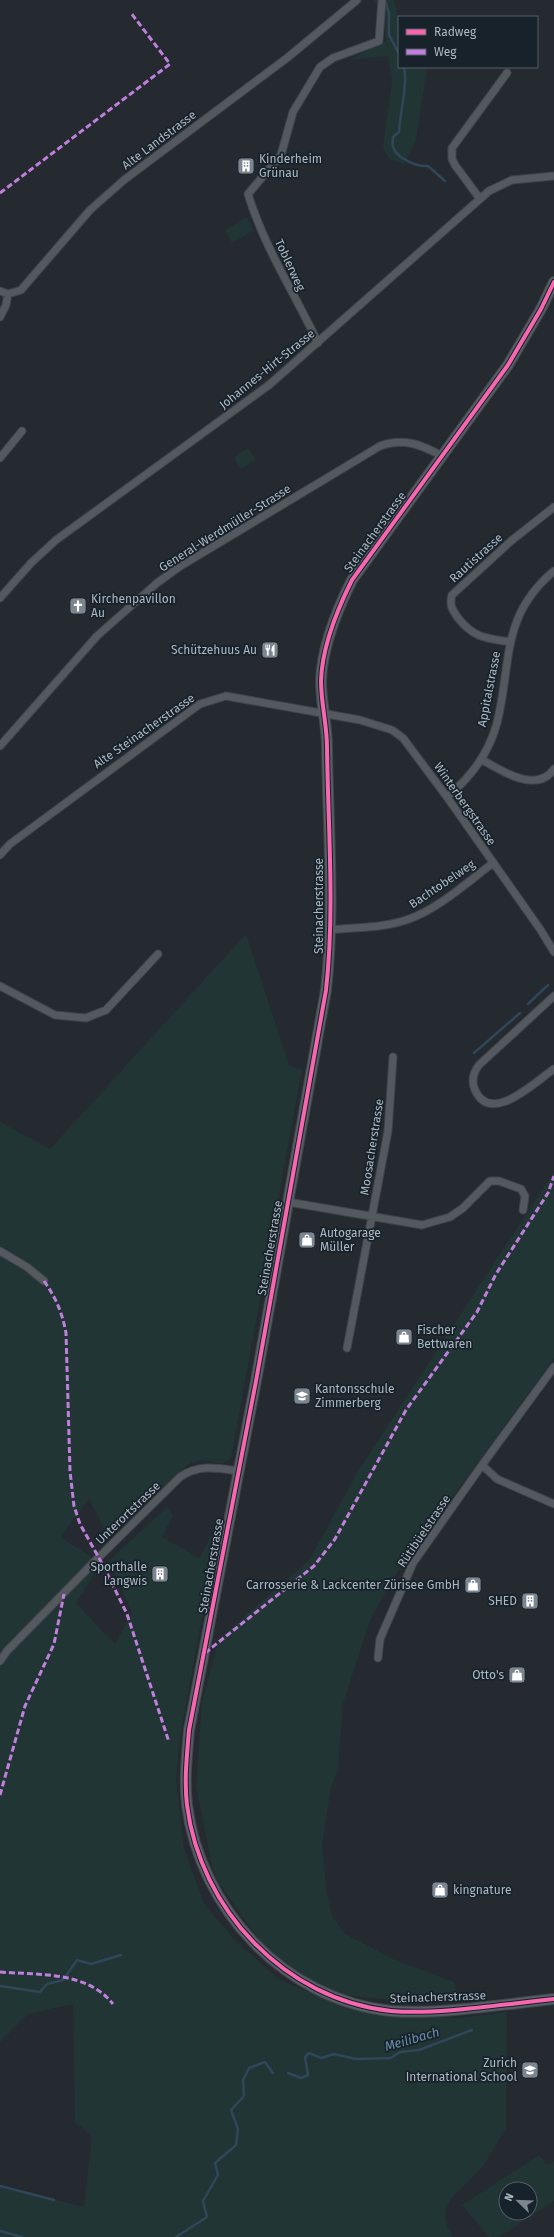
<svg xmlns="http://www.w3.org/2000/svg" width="554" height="2237" viewBox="0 0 554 2237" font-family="'Fira Sans',sans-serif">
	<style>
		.green { fill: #213535; fill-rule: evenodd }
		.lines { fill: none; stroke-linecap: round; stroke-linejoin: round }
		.stream { stroke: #304659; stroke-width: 2.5 }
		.street-casing { stroke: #404449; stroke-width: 9 }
		.secondary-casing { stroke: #404449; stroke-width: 12 }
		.street { stroke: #53595f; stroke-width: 7 }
		.secondary { stroke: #575d64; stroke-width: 10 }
		.quiet { stroke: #c07fdc; stroke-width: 3; stroke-dasharray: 6 3; stroke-linecap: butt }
		.cycleway-casing { stroke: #18222a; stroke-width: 6 }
		.cycleway { stroke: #f766af; stroke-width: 4 }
		.labels { text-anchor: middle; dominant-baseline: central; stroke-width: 3.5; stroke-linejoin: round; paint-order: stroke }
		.street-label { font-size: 12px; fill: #acb8c3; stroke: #18222a }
		.poi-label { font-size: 12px; fill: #acb8c3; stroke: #18222a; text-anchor: start }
		.water-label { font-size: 13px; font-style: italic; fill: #6b8da9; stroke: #18222a }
	</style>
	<rect width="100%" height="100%" fill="#242a30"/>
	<path class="green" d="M 373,0 L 394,0 L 399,22 L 399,67 L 427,67 L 416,140 L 404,164 L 389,159 L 383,147 L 392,82 L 388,56 L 349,60 L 386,41 L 385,12 Z
		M 246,217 L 254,230 L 232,243 L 225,230 Z
		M 248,448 L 256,459 L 241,469 L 234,458 Z
		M 246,934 L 289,1066 L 302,1069 L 231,1458 L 222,1464 L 205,1460 L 190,1463 L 108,1536 L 89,1499 L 60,1537 L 101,1563 L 76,1603 L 115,1644 L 132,1613 L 109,1561 L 167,1507 L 173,1516 L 162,1537 L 199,1558 L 219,1522 L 179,1744 L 176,1780 L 184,1849 L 204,1904 L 234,1939 L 279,1980 L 331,2001 L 391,2013 L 458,2018 L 507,2012 L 506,2128 L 484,2165 L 450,2200 L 445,2212 L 447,2226 L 453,2237 L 0,2237 L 0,2186 L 84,2207 L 92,2136 L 75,2122 L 73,2004 L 28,2014 L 0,2042 L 0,1122 L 50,1149 Z
		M 554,1172 L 554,1358 L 394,1577 L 370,1620 L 343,1704 L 338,1771 L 331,1787 L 322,1845 L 327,1894 L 332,1916 L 345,1934 L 395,1960 L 454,1982 L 460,2001 L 392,2000 L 333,1994 L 266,1950 L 214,1876 L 196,1785 L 202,1703 L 219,1639 L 310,1559 L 358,1471 Z
		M 539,2155 L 547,2165 L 554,2162 L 554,2201 L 499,2237 L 489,2237 L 462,2205 ZM 506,2189 L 530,2189 L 530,2213 L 506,2213 Z"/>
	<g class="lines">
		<path class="stream" d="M 386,3 L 389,14 L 389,35 L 399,54
			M 404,67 C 408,84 400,112 399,132 L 393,137 C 393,140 392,145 393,147 C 397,159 418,167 428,166 L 445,181
			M 528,1004 L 548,985
			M 474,1053 L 520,1013
			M 0,1986 L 40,1992 L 47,1984 L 63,1980 L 77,1960 L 91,1964 L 121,1955
			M 288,2073 L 301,2078 L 308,2075 L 305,2057 L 309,2053 L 321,2058 L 334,2054 L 356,2059 L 391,2058 L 400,2052 L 419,2050 L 472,2030
			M 0,2186 L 54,2200
			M 0,2231 L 22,2237
			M 176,2237 L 207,2217 L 203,2201 L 218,2175 L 215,2163 L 236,2145 L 238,2129 L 231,2110 L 244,2096 L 243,2080 L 249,2068 L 265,2062 L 273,2073"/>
		<g class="street-casing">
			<path id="street" d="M 480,199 L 455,165 L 452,159 L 452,148 L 507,73
				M 0,291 L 8,294 L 21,290 L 90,210 L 124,180 L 287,58 L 357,0
				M 0,317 L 6,305 L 8,294
				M 318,343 C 295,294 264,247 248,194 L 281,155 L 293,112 L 320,67 L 333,58 L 379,41 L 382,0
				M 0,458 L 22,431
				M 0,598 L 31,563 L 56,540 L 269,385 L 489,191 L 512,180 L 554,176
				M 510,642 C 485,638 474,638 458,618 C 452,609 449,605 452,595 L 511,541 L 554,507
				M 0,746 L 97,636 L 157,583 L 179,567 L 380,446 C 403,437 422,445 442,456
				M 481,759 C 501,771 537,794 554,769
				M 447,797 C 470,778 489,753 497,723 C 512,663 500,616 554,571
				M 0,855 L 10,844 L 200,704 L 226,696 L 360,720 L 392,730 L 403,738 L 447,797 L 540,929 L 554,952
				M 331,930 C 357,927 385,928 409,919 C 438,909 469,881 493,863
				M 0,986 L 55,1015 L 86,1018 L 106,1010 L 158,954
				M 554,996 L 479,1065 C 473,1073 471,1081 475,1090 C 491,1126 536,1081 554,1069
				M 288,1202 L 422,1225 L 450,1217 L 463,1208 L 490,1181 L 499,1181 L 521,1189 L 525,1196 L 523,1210
				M 0,1251 L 27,1267 L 44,1281
				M 347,1348 L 388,1131 L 393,1057
				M 554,1367 L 482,1465 L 497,1479 L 554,1504
				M 378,1658 L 380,1639 L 413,1563 L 482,1465
				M 0,1661 L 7,1651 L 99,1557 L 180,1477 C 199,1464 217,1468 238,1471"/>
		</g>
		<g class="secondary-casing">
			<path id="secondary" d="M 554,282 L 541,309 L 508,365 L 352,580 C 337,610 322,646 321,681 C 321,703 327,725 327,747 C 328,828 335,910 326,990 L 256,1381 L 189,1730 C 187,1755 184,1780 187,1805 C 200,1909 285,2000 391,2011 C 440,2015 504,2004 554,1999"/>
		</g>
		<use href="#street" class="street"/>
		<use href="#secondary" class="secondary"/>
		<path class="quiet" d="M 0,193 L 170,64 L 131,13
			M 44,1281 C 56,1298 62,1312 66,1333 L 70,1471 L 74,1506 L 80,1524 L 104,1567 L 127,1614 L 169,1742
			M 205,1653 L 314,1566 L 335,1539 L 406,1410 L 477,1312 L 496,1274 L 548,1193 L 554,1176
			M 0,1795 L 25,1706 L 54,1644 L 64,1594
			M 0,1972 C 38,1975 87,1971 113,2004"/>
		<g class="cycleway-casing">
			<path id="cycleway" d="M 554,282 L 541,309 L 508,365 L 352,580 C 337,610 322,646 321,681 C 321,703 327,725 327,747 C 328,828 335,910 326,990 L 256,1381 L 189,1730 C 187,1755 184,1780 187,1805 C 200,1909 285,2000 391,2011 C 440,2015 504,2004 554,1999"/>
		</g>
		<use href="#cycleway" class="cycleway"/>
	</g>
	<defs>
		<g id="building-square" transform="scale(0.9)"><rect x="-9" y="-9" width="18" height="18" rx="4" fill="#7c8690" stroke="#18222a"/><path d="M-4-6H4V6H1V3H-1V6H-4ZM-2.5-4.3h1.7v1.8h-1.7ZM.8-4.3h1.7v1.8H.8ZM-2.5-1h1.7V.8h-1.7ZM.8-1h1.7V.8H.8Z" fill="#fff"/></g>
		<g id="church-square" transform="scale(0.9)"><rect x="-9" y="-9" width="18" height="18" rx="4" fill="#7c8690" stroke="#18222a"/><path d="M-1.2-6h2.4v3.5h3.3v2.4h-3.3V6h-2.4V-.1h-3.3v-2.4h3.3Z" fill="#fff"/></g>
		<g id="restaurant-square" transform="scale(0.9)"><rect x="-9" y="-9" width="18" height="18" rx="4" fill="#7c8690" stroke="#18222a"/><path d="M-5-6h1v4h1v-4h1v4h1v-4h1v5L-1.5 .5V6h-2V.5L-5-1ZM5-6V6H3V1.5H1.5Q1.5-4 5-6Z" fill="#fff"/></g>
		<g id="shop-square" transform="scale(0.9)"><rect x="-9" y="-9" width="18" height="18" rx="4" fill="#7c8690" stroke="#18222a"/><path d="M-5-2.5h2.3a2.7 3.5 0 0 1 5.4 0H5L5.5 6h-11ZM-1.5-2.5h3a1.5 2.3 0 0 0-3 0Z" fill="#fff"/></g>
		<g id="school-square" transform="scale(0.9)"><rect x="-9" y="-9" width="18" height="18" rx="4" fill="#7c8690" stroke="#18222a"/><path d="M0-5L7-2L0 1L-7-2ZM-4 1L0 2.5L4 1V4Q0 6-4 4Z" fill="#fff"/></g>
	</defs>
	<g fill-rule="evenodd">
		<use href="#building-square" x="246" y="166"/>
		<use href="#church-square" x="78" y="606"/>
		<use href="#restaurant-square" x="270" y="650"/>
		<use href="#shop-square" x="307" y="1240"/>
		<use href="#shop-square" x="404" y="1337"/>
		<use href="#school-square" x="302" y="1396"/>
		<use href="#building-square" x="160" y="1574"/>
		<use href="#shop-square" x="473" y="1585"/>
		<use href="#building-square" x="530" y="1601"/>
		<use href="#shop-square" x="517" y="1675"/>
		<use href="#shop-square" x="440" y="1890"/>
		<use href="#school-square" x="530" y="2070"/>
	</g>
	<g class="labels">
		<g class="street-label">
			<text transform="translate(159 140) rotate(-37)">Alte Landstrasse</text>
			<text transform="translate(290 265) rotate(65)">Toblerweg</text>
			<text transform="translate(267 369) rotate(-39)">Johannes-Hirt-Strasse</text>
			<text transform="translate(225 528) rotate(-32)">General-Werdmüller-Strasse</text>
			<text transform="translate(375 532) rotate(-54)">Steinacherstrasse</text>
			<text transform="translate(476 558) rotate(-42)">Rautistrasse</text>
			<text transform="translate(489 689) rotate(-79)">Appitalstrasse</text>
			<text transform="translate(144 731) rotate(-35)">Alte Steinacherstrasse</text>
			<text transform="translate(465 804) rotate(55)">Winterbergstrasse</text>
			<text transform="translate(442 884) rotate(-34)">Bachtobelweg</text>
			<text transform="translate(319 906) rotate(-90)">Steinacherstrasse</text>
			<text transform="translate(372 1147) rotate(-81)">Moosacherstrasse</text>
			<text transform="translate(270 1248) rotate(-80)">Steinacherstrasse</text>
			<text transform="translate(128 1513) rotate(-44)">Unterortstrasse</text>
			<text transform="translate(424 1531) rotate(-56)">Rütibüelstrasse</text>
			<text transform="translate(211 1566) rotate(-80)">Steinacherstrasse</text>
			<text transform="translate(438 1997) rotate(-2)">Steinacherstrasse</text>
		</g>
		<g class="poi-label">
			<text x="259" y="159">Kinderheim<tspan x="259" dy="14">Grünau</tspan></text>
			<text x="91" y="599">Kirchenpavillon<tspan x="91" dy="14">Au</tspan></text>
			<text x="257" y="650" text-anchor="end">Schützehuus Au</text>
			<text x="320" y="1233">Autogarage<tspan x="320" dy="14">Müller</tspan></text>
			<text x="417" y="1330">Fischer<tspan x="417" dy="14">Bettwaren</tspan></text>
			<text x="315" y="1389">Kantonsschule<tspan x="315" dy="14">Zimmerberg</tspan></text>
			<text x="147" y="1567" text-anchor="end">Sporthalle<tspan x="147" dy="14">Langwis</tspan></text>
			<text x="460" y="1585" text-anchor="end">Carrosserie &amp; Lackcenter Zürisee GmbH</text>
			<text x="517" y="1601" text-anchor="end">SHED</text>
			<text x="504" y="1675" text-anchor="end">Otto's</text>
			<text x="453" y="1890">kingnature</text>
			<text x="517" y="2063" text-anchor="end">Zurich<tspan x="517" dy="14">International School</tspan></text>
		</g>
		<g class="water-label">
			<text transform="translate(412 2039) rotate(-16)">Meilibach</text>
		</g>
	</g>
	<rect x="398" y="16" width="140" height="52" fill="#18222a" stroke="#535e67"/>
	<rect x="406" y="29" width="20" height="6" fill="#f766af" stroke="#535e67"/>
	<text x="434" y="36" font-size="12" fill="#acb8c3">Radweg</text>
	<rect x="406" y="49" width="20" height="6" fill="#c07fdc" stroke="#535e67"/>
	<text x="434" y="56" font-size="12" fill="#acb8c3">Weg</text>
	<g transform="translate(518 2201) rotate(293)"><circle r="19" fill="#18222a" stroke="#535e67"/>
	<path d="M0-3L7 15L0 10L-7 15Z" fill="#7c8690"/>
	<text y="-6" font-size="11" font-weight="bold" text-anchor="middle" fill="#acb8c3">N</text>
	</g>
</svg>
